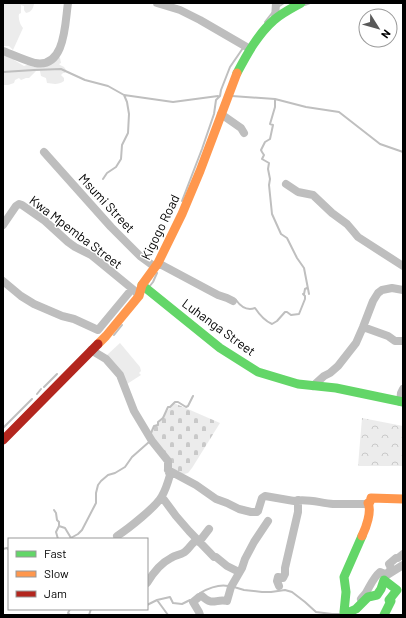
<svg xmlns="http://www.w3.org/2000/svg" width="406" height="618" viewBox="0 0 406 618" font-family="Barlow,sans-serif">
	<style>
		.grass { fill: #ececec }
		.cemetery { fill: url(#cemetery-stones) }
		.park { fill: url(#park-crowns) }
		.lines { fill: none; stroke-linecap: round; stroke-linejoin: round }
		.stream { stroke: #bfbfbf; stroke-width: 2 }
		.street { stroke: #bebebe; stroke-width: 8 }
		.fast { stroke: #63d668; stroke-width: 9 }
		.slow { stroke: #ff974d; stroke-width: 9 }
		.jam { stroke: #b3261e; stroke-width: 9 }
		.labels { text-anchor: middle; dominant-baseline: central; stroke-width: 3; stroke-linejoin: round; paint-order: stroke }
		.street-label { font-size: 13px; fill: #000; stroke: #fff }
	</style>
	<defs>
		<pattern id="cemetery-stones" width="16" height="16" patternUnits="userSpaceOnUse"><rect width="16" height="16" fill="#ececec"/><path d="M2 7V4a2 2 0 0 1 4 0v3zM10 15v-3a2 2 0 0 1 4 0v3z" fill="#c9c9c9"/></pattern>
		<pattern id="park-crowns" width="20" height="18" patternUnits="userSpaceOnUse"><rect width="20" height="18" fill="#ececec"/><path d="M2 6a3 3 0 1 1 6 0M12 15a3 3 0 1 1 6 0" fill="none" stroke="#c9c9c9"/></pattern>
	</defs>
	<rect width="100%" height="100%" fill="#fff"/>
	<path class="grass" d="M 3,3 L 34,4 C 33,9 31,12 26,13 L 24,10 L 24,6 L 21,5 L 21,13 L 19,14 C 18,18 20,25 23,28 L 13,50 L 9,46 L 3,46 Z
		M 3,52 L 14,56 L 14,60 L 24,66 L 27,65 L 28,60 L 32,64 L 58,56 L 60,58 L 61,63 L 59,64 L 60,65 L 64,67 L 66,70 L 65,73 L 63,73 L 61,75 L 64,78 L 64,81 C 58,85 54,84 47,83 L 46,78 L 41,76 L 40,71 L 36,71 L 29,78 L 26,78 L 21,80 L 19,78 L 15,80 L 14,83 L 8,85 L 3,85 Z
		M 120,343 L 140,367 L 141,371 L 139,373 L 141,375 L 127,384 L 106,356 Z"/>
	<path class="cemetery" d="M 174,403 L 220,423 L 192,468 L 188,473 L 180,475 L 170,468 L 149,433 Z"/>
	<path class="park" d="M 362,418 L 403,426 L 403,466 L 358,466 Z"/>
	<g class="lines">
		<path class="stream" d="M 305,5 L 310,3
			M 278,7 L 284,3
			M 265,22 L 272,13
			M 3,72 L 34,70 L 61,69 L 85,80 L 108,86 L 124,95 L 173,102 L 218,96
			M 232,96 L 275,99 L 306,107 L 339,112 L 380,144 L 403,152
			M 275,99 L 275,107 L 270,124 L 273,125 L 270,139 L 265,142 L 261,150 L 262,152 L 264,155 L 262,159 L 269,163 L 268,169 L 270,179 L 269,185 L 272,214 L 281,234 L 287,238 L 297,258 L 304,268 L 309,294
			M 103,179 L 107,173 L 116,167 L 121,159 L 122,145 L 128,133 L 129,114 L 127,102 L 124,95
			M 182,201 L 202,149 L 214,114 L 216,100 L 220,96 L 221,90 L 230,67 L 243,48
			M 149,287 L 153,282 L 157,273
			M 236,300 C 241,307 247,311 255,308 C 259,314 265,321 272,324 L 277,321 L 285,312 L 287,312 L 291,315 L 299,314 L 305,299 L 305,296 L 303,294 L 304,294 L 305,289 L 307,288
			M 114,335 L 122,325
			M 44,387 L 57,374
			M 37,394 L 41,389
			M 3,428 L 32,399
			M 151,433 L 154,426 L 158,425 L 158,422 L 163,418 L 168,407 L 170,407 L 175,402 L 178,402 L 186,407 L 188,406 L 193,396
			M 54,510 L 56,513 L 57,520 L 59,522 L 59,526 L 56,532 L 58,539
			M 59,526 L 65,528 L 71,538
			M 69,539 L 78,534 L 82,530 L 96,503 L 96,493 L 98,485 L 101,481 L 108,475 L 115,473 L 125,467 L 132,457 L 149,442
			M 3,549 L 7,548 L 9,550
			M 234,587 L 244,590 L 262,592 L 271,592 L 285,590 L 292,592 L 305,602 L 316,612 L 332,614 L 342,614
			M 200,593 C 209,588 218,584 228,586
			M 157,600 L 168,615
			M 147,605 L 157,600 L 170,597 L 173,603 L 182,604 L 190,600
			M 70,609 L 68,613 L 70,615
			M 125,609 L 128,609
			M 89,615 L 91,609"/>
		<path class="street" d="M 157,3 L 180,10 L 200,20 L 250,49
			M 275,19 L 276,3
			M 3,51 C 14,55 24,60 35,63 C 66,69 65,21 68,3
			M 221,114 L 241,128 L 244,133
			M 44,152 L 111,227 L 140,256 L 155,267
			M 286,184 L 298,192 L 313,195 L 332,213 L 347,224 L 353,231 L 358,237 L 403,266
			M 3,225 L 16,206 L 19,204 L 22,205 L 45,221 L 68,242 L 75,247 L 91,255 L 96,259 L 135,291 L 139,296
			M 158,263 L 218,295 L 227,298 L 233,301
			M 3,281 L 21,296 L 34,304 L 62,316 L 74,319 L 98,330 L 132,289
			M 363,327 L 388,336 L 395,341 L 403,341
			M 91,350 L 106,359 L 120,375 L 134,411 L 152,441 L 168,461 L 168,470 L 170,475 C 168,482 166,489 162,496 C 157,506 128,529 117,536
			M 313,386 L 324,376 L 330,373 L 338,366 L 356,343 L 363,327 L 373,301 L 378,293 L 382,290 L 392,288 L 403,290
			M 400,402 L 401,393 L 403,389
			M 168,470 L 196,485 L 216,499 L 227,503 L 239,509 L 251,512 L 257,512 L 258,511 L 262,498 L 265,496 L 294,501 C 307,498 320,503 333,504 C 344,504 354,504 365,504 L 368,503
			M 162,497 L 176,516 L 189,531 L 214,557 L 216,557 L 227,566 L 239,572
			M 199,542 L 209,529
			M 387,575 L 403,565
			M 147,583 C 153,573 161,563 171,558 C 175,555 180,555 183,553 C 189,550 191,543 197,540
			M 279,586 L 277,581 L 278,577 L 283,578 L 285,574 L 285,568 L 298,512 L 298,500
			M 361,599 C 363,596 366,594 367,591 C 371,584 374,577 380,572 L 385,574 L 389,572 L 391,568 L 389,564 L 396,558 L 398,558 L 403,554
			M 200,615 L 199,612 L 193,602 L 199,597 L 202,596 C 213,607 216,598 227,601 L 231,587 L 242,568 L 245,559 L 254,542 L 268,521"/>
		<path class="fast" d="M 237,73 C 247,54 258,34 274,20 C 282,13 292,8 301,3
			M 142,285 L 220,348 L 258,372 L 298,384 L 336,388 L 403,402
			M 362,536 L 344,577 L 346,592 L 344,612 L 347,613 L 356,609 L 368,597 L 377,595 L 381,589 L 384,580 L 397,590 L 389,600 L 391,601 L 384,615"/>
		<path class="slow" d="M 98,344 L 106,336 L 139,296 L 142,285 L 158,263 L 182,214 L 200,171 L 237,73
			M 362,536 C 366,528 372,511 368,503 L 370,502 L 371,498 L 403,499"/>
		<path class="jam" d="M 3,440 L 98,344"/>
	</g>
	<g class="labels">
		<g class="street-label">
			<text transform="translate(107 203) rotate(47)">Msumi Street</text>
			<text transform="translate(160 227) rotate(-64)">Kigogo Road</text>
			<text transform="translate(76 232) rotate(37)">Kwa Mpemba Street</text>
			<text transform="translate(219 327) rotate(36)">Luhanga Street</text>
		</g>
	</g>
	<rect width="406" height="618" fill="none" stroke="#000000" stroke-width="8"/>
	<rect x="8" y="538" width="140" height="72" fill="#ffffff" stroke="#999999"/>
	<rect x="16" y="551" width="20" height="6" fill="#63d668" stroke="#999999"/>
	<text x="44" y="558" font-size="12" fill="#000000">Fast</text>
	<rect x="16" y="571" width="20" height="6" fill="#ff974d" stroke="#999999"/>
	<text x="44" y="578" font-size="12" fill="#000000">Slow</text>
	<rect x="16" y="591" width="20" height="6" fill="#b3261e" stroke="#999999"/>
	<text x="44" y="598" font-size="12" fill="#000000">Jam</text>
	<g transform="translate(378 28) rotate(127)"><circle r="19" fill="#ffffff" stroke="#999999"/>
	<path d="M0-3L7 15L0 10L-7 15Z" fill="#595959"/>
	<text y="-6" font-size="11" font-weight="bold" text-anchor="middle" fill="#000000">N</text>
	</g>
</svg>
